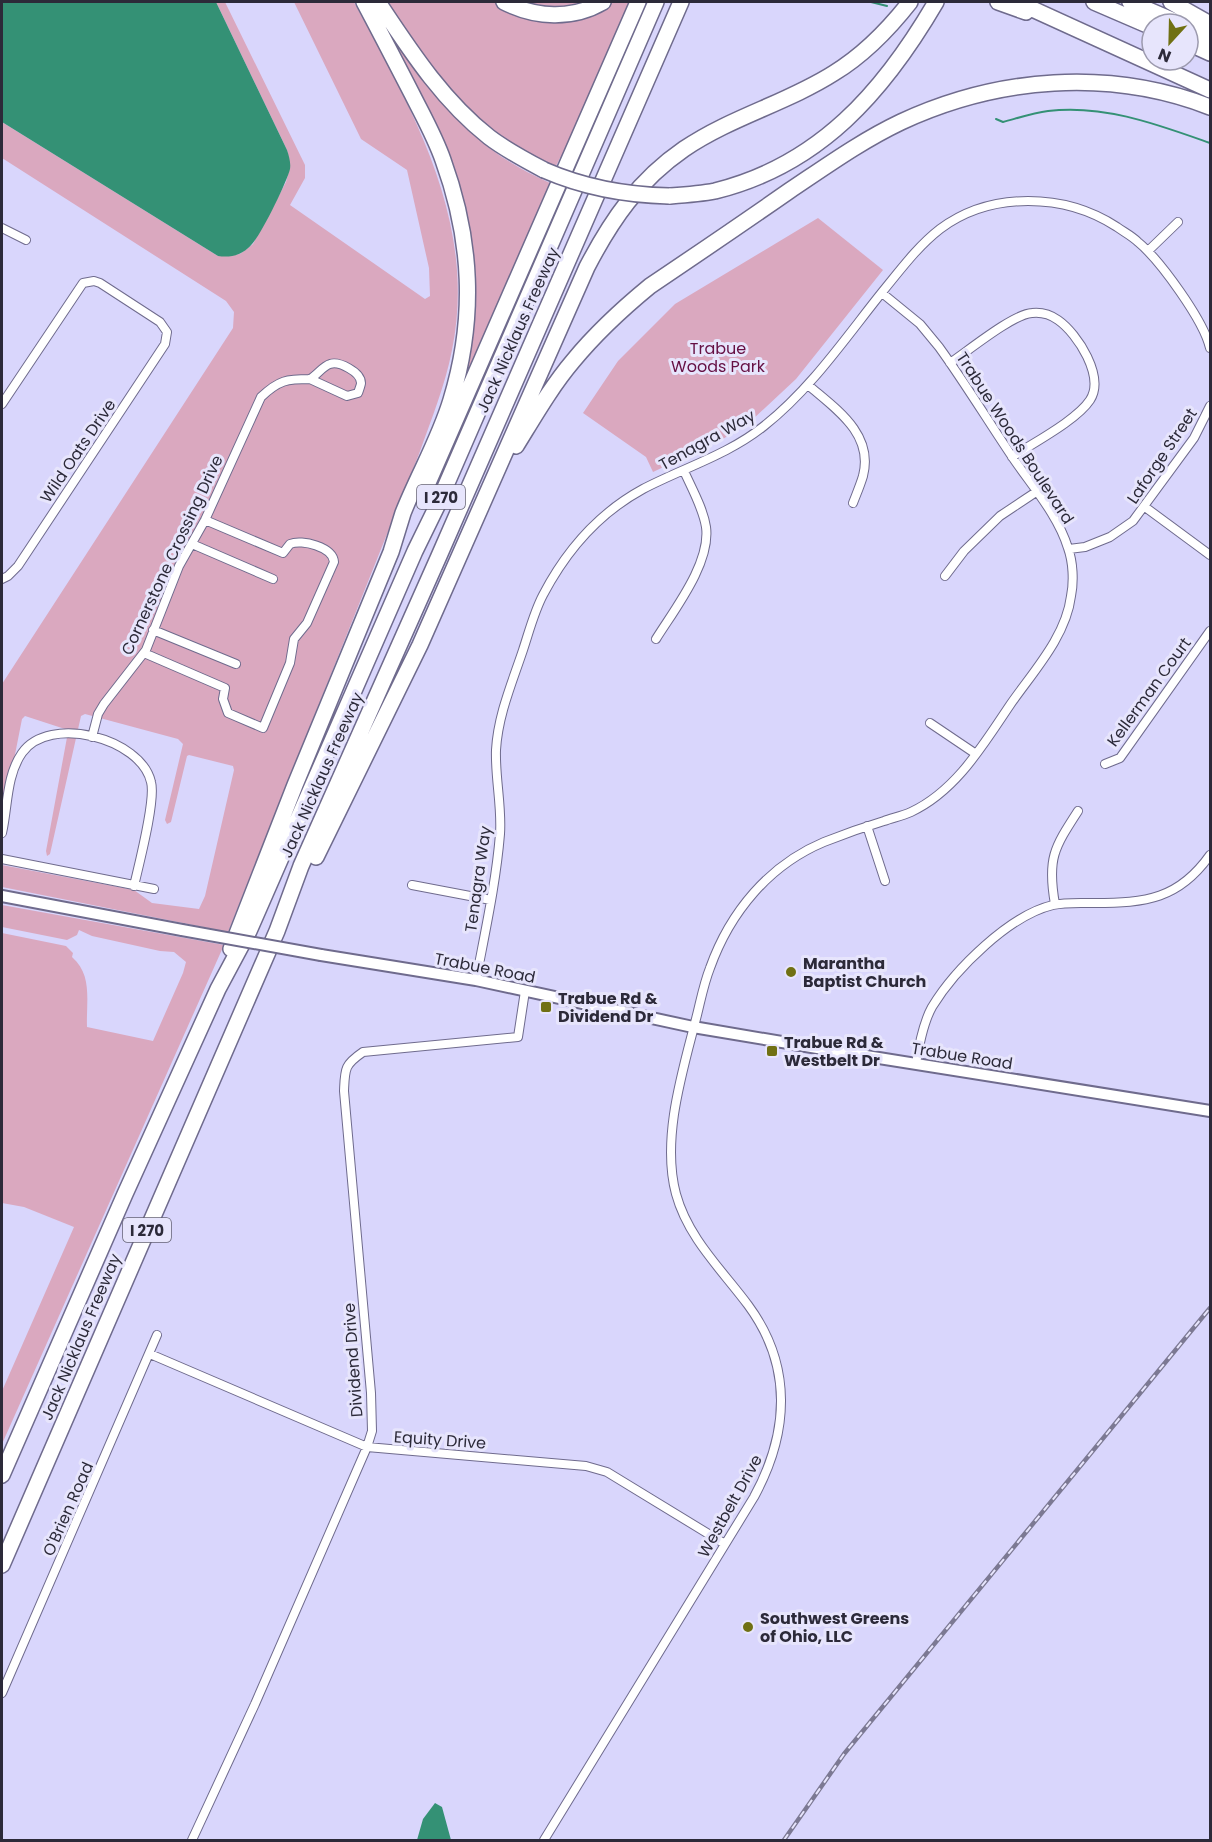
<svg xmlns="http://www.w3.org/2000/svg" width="1212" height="1842" viewBox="0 0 1212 1842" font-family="Poppins,sans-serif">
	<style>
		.green { fill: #daa8bf }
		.water { fill: #349175 }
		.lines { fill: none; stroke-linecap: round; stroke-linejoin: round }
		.stream { stroke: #349175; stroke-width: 2 }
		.street-casing { stroke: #6f6b8d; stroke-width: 10 }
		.secondary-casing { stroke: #6f6b8d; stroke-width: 14 }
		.highway-casing { stroke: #6f6b8d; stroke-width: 18 }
		.street { stroke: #fff; stroke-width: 8 }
		.secondary { stroke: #fff; stroke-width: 10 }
		.highway { stroke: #fff; stroke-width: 15 }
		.rail-casing { stroke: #7c7993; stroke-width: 4.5 }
		.rail { stroke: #e7e5fc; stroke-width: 2; stroke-dasharray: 7; stroke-linecap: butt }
		.secondary-bridge-casing { stroke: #6f6b8d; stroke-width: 14; stroke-linecap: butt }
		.highway-bridge-casing { stroke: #6f6b8d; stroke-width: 18; stroke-linecap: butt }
		.secondary-bridge { stroke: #fff; stroke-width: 10 }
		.highway-bridge { stroke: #fff; stroke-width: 15 }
		.poi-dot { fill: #707013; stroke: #e7e5fc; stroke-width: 2 }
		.labels { text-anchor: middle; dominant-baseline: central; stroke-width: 6; stroke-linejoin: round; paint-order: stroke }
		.shield { fill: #e7e5fc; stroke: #646274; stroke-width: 1.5 }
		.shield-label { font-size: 15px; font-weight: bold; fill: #2c2a39 }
		.street-label { font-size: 16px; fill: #2c2a39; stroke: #e7e5fc }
		.park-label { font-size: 16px; fill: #650f43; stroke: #e7e5fc }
		.poi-label { font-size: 16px; font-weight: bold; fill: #2c2a39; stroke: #e7e5fc; text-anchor: start }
	</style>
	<rect width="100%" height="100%" fill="#d9d6fc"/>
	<path class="green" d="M 216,2 L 225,2 L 305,165 L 305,178 L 290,205 L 425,299 L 430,296 L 429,268 L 407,170 L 361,139 L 294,2 L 354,2 C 412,109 478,223 452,350 C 445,386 431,420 419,454 L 228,932 L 2,887 L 2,865 L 134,890 L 152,903 L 199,909 L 205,896 L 234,770 L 233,766 L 189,755 L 187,756 L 171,822 L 167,824 L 165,820 L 183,744 L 178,739 L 85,714 L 81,716 L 50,854 L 47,856 L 46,851 L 68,732 L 65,729 L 25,716 L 22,719 L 8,790 L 3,795 L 2,800 L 2,684 L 233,328 L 234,312 L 226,301 L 2,158 L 2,122 L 218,256 L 240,254 L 253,244 L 286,182 L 290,166 L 287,150 Z
		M 387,2 L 497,2 L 520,14 L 609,3 L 612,2 L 632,2 L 563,158 L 560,158 L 555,168 C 544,163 532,158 522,152 C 464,115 424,57 387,2 Z
		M 516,2 L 593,2 L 559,11 Z
		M 401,49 C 448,111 477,151 550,183 L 542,200 L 544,201 L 462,390 L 457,388 L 470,322 L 439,136 L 398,51 Z
		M 818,218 L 883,270 L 796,379 L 752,420 L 723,439 L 653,472 L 646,457 L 583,413 L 618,361 L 675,304 Z
		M 2,905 L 224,945 L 2,1444 L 2,1391 L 74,1227 L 24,1207 L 2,1203 L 2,933 L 66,946 L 73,953 L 72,957 C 93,975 86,1002 87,1027 L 153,1041 L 183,973 L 186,962 L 174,952 L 160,951 L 92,936 L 79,930 L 77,935 L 67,940 L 2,927 Z"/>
	<path class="water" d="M 2,2 L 216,2 L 287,150 C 289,156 291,163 290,169 C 287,182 261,235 252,244 C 243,255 231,258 218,256 L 2,122 Z
		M 435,1803 L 442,1807 L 451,1840 L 417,1840 L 423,1819 Z"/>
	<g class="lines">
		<path class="stream" d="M 871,2 L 887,6
			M 996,119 L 1003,122 C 1018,118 1033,113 1048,111 C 1104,104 1159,125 1210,143"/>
		<g class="street-casing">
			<path id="street" d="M 2,228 L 26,240
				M 1148,251 L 1178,222
				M 950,363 C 968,351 1013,314 1032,313 C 1041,312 1051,315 1058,320 C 1078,334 1105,377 1090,400 C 1077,420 1033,443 1012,457
				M 808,385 C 836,409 874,434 863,476 C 860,486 856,495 853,503
				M 2,404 L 83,283 L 94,281 L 100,283 L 160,322 L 167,332 L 165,344 L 18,566 L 8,576 L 2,579
				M 1145,507 L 1210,555
				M 192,544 L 273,579
				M 1069,549 L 1085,547 L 1110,537 L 1133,521 L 1194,438 L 1210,406
				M 945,576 L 964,551 L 1000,516 L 1036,492
				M 153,630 L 236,664
				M 656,639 C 674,610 711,563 706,527 C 703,508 692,489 684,471
				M 144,653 L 225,688 L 223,699 L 228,713 L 263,728 L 290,663 L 294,639 L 307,623 L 334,562 C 333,547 302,539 290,544 L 283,553 L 205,520
				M 930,723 L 976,754
				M 92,737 L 98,714 L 104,704 L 146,650 L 179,566 L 205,520 L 261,397 C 279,380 287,379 310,379 C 317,375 323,366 330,364 C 339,361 361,372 361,383 C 361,385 359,390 358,393 L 347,396 L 310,379
				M 1105,764 L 1120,758 L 1210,631
				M 867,826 L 885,881
				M 2,833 C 8,807 6,776 22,753 C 49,714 141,738 151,782 C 156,800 139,864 134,886
				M 2,859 L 154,889
				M 412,885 L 491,900
				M 1055,904 C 1047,859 1054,848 1078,811
				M 476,980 C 485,932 496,883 500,834 C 502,806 495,778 496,750 C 498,715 512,683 523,650 C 529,632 534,612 543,595 C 566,551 599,513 643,489 C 683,468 728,455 764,426 C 811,389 846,337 883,291 C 901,269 918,246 940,229 C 991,191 1065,193 1117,227 C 1124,232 1132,236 1138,242 C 1160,260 1204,321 1210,348
				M 916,1064 C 919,1045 923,1023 932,1007 C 955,969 1010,915 1053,905 C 1066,902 1081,903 1094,903 C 1146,903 1179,899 1210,855
				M 150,1354 L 367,1447 L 586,1466 L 607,1472 L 725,1544
				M 2,1693 L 157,1335
				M 192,1840 L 255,1704 L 367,1447 L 372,1431 L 371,1393 L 344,1091 C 345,1069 344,1065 363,1052 L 518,1037 L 525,991
				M 544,1840 L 754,1497 C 789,1433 793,1366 748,1305 C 722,1270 688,1238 676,1194 C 661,1138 683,1070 697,1015 C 701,999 704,983 710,968 C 730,912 769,865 824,842 C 844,834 864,827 884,821 C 892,818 902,816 911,812 C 956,791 983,745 1010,705 C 1032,673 1066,637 1071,596 C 1074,581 1073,562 1068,548 C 1058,515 1032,486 1013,458 C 988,421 965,383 939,347 L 920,324 L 882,293"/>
		</g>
		<g class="secondary-casing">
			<path id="secondary" d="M 2,896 L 182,930
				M 321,955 L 476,980 L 693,1027 L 835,1051 L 1210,1111"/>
		</g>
		<g class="highway-casing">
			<path id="highway" d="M 378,2 C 410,50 442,100 489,137 C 506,150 525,160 544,170
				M 504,2 C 536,18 572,20 603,2
				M 998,2 L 1026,12
				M 1017,2 L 1210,90
				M 1094,2 L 1152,27
				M 1130,2 L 1181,24
				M 1171,2 L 1210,24
				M 1188,27 L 1210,37
				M 1188,43 L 1210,53
				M 669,196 C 684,195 700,194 715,191 C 820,165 884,91 936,2
				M 516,446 C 534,417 551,387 573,361 C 596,333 622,309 650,286 C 696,255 743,223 789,191 C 825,167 861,141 901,122 C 998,77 1109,68 1210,107
				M 424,492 L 638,2
				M 316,857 L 420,645 L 587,267 C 612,219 639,180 684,149 C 731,117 787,103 834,73 C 865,54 888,30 910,2
				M 231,949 L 295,785 L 391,552 C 395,539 399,526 403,513 C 418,475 439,440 451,400 C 476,318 472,240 443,160 C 435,137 423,116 412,94 C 396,63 380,32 364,2
				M 2,1475 L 125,1194 L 218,989 L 249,931 L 415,551 L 437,506 L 656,2
				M 2,1565 L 277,931 L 301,866 L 439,556 L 681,2"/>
		</g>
		<use href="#street" class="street"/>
		<use href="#secondary" class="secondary"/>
		<use href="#highway" class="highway"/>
		<g class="rail-casing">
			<path id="rail" d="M 784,1840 L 844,1754 L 1210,1308"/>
		</g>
		<use href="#rail" class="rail"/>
		<g class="secondary-bridge-casing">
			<path id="secondary-bridge" d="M 182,930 L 321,955"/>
		</g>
		<g class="highway-bridge-casing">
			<path id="highway-bridge" d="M 544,170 C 585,188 625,195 669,196"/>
		</g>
		<use href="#secondary-bridge" class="secondary-bridge"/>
		<use href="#highway-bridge" class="highway-bridge"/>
	</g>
	<g class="poi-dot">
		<circle cx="791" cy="972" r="6"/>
		<rect x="540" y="1001" width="12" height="12" rx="3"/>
		<rect x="766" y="1045" width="12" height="12" rx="3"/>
		<circle cx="748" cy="1627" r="6"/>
	</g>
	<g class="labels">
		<g class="shield">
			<rect x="417" y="485" width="48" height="24" rx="4.5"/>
			<rect x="123" y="1218" width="48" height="24" rx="4.5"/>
		</g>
		<g class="shield-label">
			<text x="441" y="497">I 270</text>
			<text x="147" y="1230">I 270</text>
		</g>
		<g class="street-label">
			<text transform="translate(518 330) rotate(-66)">Jack Nicklaus Freeway</text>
			<text transform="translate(1015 438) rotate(57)">Trabue Woods Boulevard</text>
			<text transform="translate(707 440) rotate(-29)">Tenagra Way</text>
			<text transform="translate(78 451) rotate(-56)">Wild Oats Drive</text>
			<text transform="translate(1162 456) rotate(-56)">Laforge Street</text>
			<text transform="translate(172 555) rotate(-65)">Cornerstone Crossing Drive</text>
			<text transform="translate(1149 692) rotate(-54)">Kellerman Court</text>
			<text transform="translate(322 775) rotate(-66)">Jack Nicklaus Freeway</text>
			<text transform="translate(478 879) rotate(-82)">Tenagra Way</text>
			<text transform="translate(485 968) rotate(11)">Trabue Road</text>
			<text transform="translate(962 1056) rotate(9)">Trabue Road</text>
			<text transform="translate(81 1337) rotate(-67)">Jack Nicklaus Freeway</text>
			<text transform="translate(353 1360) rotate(-94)">Dividend Drive</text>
			<text transform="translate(440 1440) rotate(4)">Equity Drive</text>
			<text transform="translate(730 1506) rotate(-61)">Westbelt Drive</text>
			<text transform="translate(68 1509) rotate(-66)">O'Brien Road</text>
		</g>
		<g class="park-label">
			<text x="718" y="348">Trabue<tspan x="718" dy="18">Woods Park</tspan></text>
		</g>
		<g class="poi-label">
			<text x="803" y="963">Marantha<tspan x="803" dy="18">Baptist Church</tspan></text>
			<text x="558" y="998">Trabue Rd &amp;<tspan x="558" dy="18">Dividend Dr</tspan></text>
			<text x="784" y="1042">Trabue Rd &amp;<tspan x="784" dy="18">Westbelt Dr</tspan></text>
			<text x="760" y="1618">Southwest Greens<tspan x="760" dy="18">of Ohio, LLC</tspan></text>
		</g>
	</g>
	<rect width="1212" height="1842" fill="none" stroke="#2c2a39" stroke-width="6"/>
	<g transform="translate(1170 42) rotate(202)"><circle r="28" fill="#e7e5fc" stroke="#9c9aae" stroke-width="1.5"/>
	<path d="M0-4.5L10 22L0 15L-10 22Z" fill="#707013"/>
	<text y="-9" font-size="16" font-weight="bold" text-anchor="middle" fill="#2c2a39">N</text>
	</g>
</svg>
